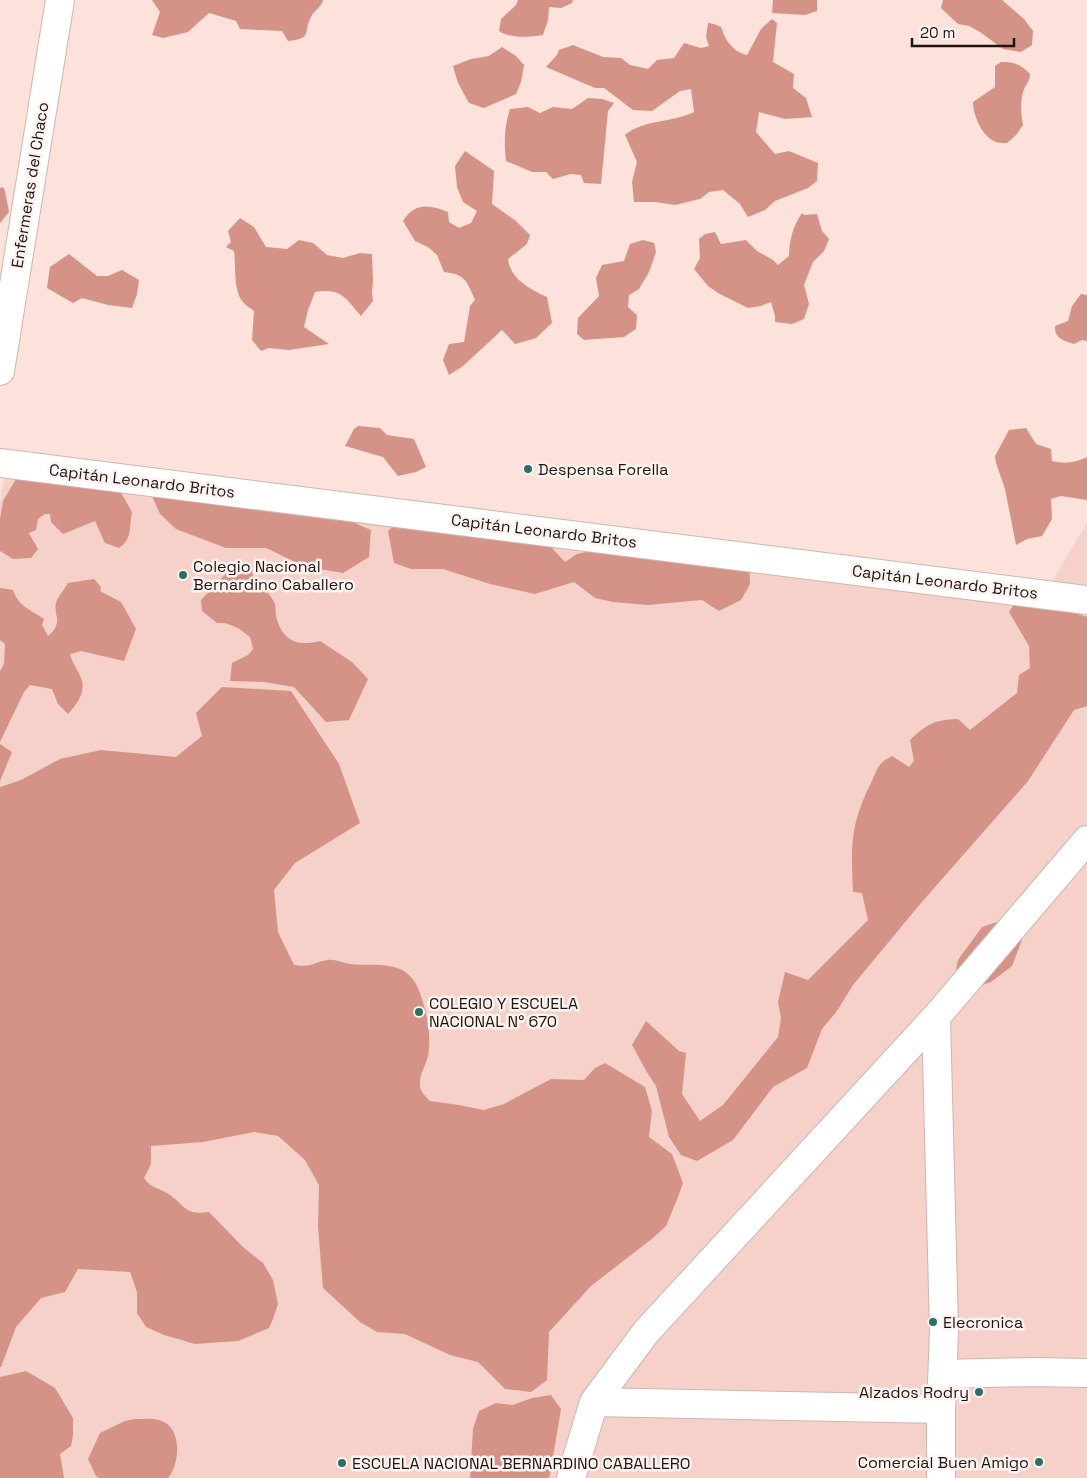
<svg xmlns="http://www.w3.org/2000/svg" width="1087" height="1478" viewBox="0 0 1087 1478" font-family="'Space Grotesk',sans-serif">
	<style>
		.built { fill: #f5d1c9 }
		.forest { fill: #d49386 }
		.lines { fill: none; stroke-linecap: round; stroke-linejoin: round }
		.minor-casing { stroke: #d0b5af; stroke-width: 30 }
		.secondary-casing { stroke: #d0b5af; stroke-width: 30 }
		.minor { stroke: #fff; stroke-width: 28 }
		.secondary { stroke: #fff; stroke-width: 28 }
		.poi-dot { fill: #297067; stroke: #fef3f0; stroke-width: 2 }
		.labels { text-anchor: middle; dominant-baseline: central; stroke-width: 5; stroke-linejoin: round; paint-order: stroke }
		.street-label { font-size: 16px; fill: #1e1513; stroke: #fef3f0 }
		.poi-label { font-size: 16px; fill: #1e1513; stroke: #fef3f0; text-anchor: start }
	</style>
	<rect width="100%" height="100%" fill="#fde1db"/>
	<path class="built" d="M 5,471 L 1036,608 L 1087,523 L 1087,1478 L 0,1478 L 0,504 Z"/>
	<path class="forest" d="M 152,0 L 323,0 C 321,8 314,10 311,17 C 303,32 313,39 288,41 L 282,31 L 240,29 L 236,21 L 209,13 L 188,32 L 163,38 L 152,35 L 160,12 Z
		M 518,0 L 573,0 L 572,3 L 561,8 L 549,7 L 548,20 L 543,35 C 529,37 511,39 499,31 L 501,19 L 516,5 Z
		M 773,0 L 817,0 L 817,11 L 805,15 L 772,13 Z
		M 943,0 L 1002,0 L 1024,19 L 1033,31 L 1032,45 L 1021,52 L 1003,49 L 980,32 L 969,26 L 958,24 L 941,8 Z
		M 772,19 L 777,23 L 773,62 L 794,74 L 793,88 L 806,98 L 812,117 L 785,119 L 759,112 L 756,132 L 775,154 L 789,151 L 818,163 L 817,181 L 808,188 L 775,201 L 765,210 L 748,217 L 740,204 L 723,190 L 709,192 L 700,199 L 675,205 L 655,202 L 634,202 L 632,182 L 637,162 L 625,135 C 644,119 672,123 694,112 L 691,89 L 680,91 L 652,111 L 633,110 L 604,88 L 595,88 L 546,67 L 557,55 L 559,50 L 573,45 L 603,57 L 621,58 L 630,65 L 648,69 L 657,60 L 674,58 L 684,43 L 701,48 L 709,46 L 706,37 L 708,23 L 714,24 L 721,27 C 725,40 733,52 747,55 L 761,29 Z
		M 502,47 L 516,56 L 524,65 L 521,82 L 516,94 L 484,108 L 469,103 L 458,83 L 453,66 L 471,59 L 489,56 Z
		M 1001,62 C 1014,62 1021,64 1030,74 C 1030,82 1025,85 1023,92 C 1020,103 1021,114 1023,125 L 1016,135 L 1007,143 C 1003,143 997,143 994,141 C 981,135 973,114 973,102 L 995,87 L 995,66 Z
		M 588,98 L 602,99 L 614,103 L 608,111 L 601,184 L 584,183 L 581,175 L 571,174 L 553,179 L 546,172 L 532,172 L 506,161 C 504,142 504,127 510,109 L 528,107 L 540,113 L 553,107 L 572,109 Z
		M 465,151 L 494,171 L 492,204 L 516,221 L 530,235 L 527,244 L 508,259 C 510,279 530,289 547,297 L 552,323 L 536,338 L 515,344 L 502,330 L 463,366 L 449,375 L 443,360 L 449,344 L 464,342 L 470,306 L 475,300 C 467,281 465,274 444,272 L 437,255 L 428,247 L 415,241 L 403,221 C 415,202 430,205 448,212 L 449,222 L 459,228 L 471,223 L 477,211 L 463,202 L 457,187 L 455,166 Z
		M 3,187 L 5,191 L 9,212 L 0,223 L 0,188 Z
		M 802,213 L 804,215 L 817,214 L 822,231 L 829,239 L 824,251 L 813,262 L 804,285 L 809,304 L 804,319 L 792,324 L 775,322 L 775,316 L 771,302 L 761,306 L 748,308 L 718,293 L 708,286 L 694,269 L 700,258 L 699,239 L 705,234 L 715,232 L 721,244 L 746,240 L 757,251 L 773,260 L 778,265 L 789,256 C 789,241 793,226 802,213 Z
		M 240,218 L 254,227 L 266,247 L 287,249 L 299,240 L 313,243 L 327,255 L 343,258 L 360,253 L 372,254 L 373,280 L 372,293 L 373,301 L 361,316 C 345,298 342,288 315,292 L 308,310 L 304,327 L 329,344 L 289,350 L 269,348 L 261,351 L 252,340 L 254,311 C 251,308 246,306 244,303 C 233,293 236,265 234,251 L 226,247 L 231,242 L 228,231 Z
		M 643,240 L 654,243 L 656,252 L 649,272 L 639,289 L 629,295 L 628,307 L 637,315 L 636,329 L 624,337 L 584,340 L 577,334 L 578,318 L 599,296 L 596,278 L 602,265 L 624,261 L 630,244 Z
		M 69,254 L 97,276 L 108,276 L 122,270 L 139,280 L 137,294 L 132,308 L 108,305 L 82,298 L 73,303 L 47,288 L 50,267 Z
		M 1081,294 L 1087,295 L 1087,341 L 1082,340 L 1074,344 C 1065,341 1054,339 1055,326 L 1068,321 L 1072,306 Z
		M 358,426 L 380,428 L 387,435 L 414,439 L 426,467 L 416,472 L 398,476 L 383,457 L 345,446 L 354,429 Z
		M 1026,428 L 1036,444 L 1051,449 L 1052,461 C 1065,464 1075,463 1087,457 L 1087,500 L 1061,496 L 1051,499 L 1052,519 L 1042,536 L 1027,539 L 1016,545 L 1005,489 L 996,463 L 995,456 L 1009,430 Z
		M 22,469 L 119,489 L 132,512 C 129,526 133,539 119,548 L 105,543 L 95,521 L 63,534 L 51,522 L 50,514 L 45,514 L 38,519 L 36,530 L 29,533 L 38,549 L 31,558 L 13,559 L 0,551 L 0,519 L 3,501 Z
		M 169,494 L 345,519 L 371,530 L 369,557 L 343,573 L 314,568 L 295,562 L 266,548 L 226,548 L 176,529 L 160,514 L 152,496 Z
		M 399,521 L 551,532 L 552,548 L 565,562 L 577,554 L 595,550 L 749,557 L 750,584 L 741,600 L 719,611 L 702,600 L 648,605 L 613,602 L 595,598 L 574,582 L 535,594 L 490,584 L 443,569 L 411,569 L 394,563 L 388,531 Z
		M 234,565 L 251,567 L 254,581 C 262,587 271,594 275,604 C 276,608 275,612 276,616 C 282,640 296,647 320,641 L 352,662 L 368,679 L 349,720 L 326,722 L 294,687 L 264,682 L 230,681 L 232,663 L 248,655 L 253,649 L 250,637 L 238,628 L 225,623 L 217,623 L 202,611 L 201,600 Z
		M 94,579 L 101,587 L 100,591 L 121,602 L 136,629 L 124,661 L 81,651 L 70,654 C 72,664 80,672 82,681 C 85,694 76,705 68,714 L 58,704 L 52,689 L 30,685 L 24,692 L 0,742 L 0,671 L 4,664 L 5,644 L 0,640 L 0,588 L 13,590 C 18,606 31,610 44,619 L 42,625 L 48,636 C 66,620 51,615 57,600 C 60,594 65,589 68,583 Z
		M 1058,596 L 1078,614 L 1087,617 L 1087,706 L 1074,710 L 1028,781 L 921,903 L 853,985 L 837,1011 L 822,1029 L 807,1068 L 773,1087 L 733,1140 L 697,1161 L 681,1155 L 669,1137 L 656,1086 L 648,1074 L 632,1045 L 646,1021 L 679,1051 L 686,1053 L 682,1094 L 700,1121 L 723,1105 L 778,1037 L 781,1018 L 778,1002 L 785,972 L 808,980 L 868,920 L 862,893 L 853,892 C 851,846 850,825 871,783 C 878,768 877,764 892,756 L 909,767 L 914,761 L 910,740 C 928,723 935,720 958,719 L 970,730 L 1017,693 L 1019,675 L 1030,668 L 1029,646 L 1009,612 L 1014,604 Z
		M 222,687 L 291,691 L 339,764 L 360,823 L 295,863 L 274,890 L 278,932 L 294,965 C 312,968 313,962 328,960 C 335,959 343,963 350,964 C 375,967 405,958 418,988 C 426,1008 432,1034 428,1056 C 426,1065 420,1073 420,1082 C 419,1090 424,1095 430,1101 L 459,1105 L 484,1110 L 504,1104 L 551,1079 L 584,1080 L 595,1068 L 605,1063 L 645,1087 L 652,1111 L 649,1137 L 672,1154 L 683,1183 L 678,1197 L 666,1226 L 653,1238 L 591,1286 L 549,1332 L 547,1380 L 531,1392 L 505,1389 L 478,1362 L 450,1355 L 405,1334 L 377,1332 L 360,1322 L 323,1288 L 318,1227 L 319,1185 L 305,1160 L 278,1136 L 254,1132 L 203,1142 L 151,1146 L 151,1164 L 144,1178 C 152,1189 157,1187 167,1193 C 185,1204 183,1216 209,1212 L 243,1247 L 263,1263 L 273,1280 L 278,1304 L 273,1319 L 269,1328 L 238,1341 L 195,1344 L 164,1335 L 146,1327 L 137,1313 L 137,1292 L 130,1272 L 78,1269 L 65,1292 L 41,1298 L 16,1327 L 1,1367 L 0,1367 L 0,787 L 21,780 L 60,759 L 101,750 L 176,757 L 202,736 L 196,713 Z
		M 0,744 L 12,752 L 0,781 Z
		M 1003,920 L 1022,934 L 1022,940 L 1012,966 L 991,982 L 982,985 L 972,982 L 956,969 L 958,960 L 982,927 Z
		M 26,1371 L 55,1388 L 73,1418 L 73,1435 L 71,1446 L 60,1454 L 64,1478 L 0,1478 L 0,1377 Z
		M 551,1395 L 561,1409 L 550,1475 L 548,1478 L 470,1478 L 473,1429 L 479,1411 L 496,1403 L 513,1405 L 532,1398 Z
		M 135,1419 C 145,1419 157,1417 166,1423 C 182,1434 179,1465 168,1478 L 99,1478 L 96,1476 L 88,1459 L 100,1433 L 125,1421 Z"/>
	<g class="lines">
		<g class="minor-casing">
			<path id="minor" d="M 0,463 L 1087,600
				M 936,1017 L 944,1331 L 941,1409 L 941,1478
				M 943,1374 L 1035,1372 L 1087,1373
				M 594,1402 L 941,1409
				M 571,1478 L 594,1402 L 646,1332 L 936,1017 L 1087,840"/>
		</g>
		<g class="secondary-casing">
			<path id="secondary" d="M 0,371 L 60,0"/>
		</g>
		<use href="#minor" class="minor"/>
		<use href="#secondary" class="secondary"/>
	</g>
	<g class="poi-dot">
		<circle cx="528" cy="469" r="5"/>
		<circle cx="183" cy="575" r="5"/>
		<circle cx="419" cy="1012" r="5"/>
		<circle cx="933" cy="1322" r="5"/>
		<circle cx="979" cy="1392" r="5"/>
		<circle cx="1039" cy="1462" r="5"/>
		<circle cx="342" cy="1463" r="5"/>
	</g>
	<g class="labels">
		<g class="street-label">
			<text transform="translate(30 185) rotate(-81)">Enfermeras del Chaco</text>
			<text transform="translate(142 481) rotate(7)">Capitán Leonardo Britos</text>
			<text transform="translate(544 531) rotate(7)">Capitán Leonardo Britos</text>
			<text transform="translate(945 582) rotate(7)">Capitán Leonardo Britos</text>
		</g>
		<g class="poi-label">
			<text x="538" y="469">Despensa Forella</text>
			<text x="193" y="566">Colegio Nacional<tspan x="193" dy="18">Bernardino Caballero</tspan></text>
			<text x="429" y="1003">COLEGIO Y ESCUELA<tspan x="429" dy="18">NACIONAL N° 670</tspan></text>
			<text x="943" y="1322">Elecronica</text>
			<text x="969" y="1392" text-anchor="end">Alzados Rodry</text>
			<text x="1029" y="1462" text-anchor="end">Comercial Buen Amigo</text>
			<text x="352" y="1463">ESCUELA NACIONAL BERNARDINO CABALLERO</text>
		</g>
	</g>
	<path d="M912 38v8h102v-8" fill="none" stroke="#1e1513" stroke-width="2.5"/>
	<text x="920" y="38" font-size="15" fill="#1e1513" stroke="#fef3f0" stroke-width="4" paint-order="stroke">20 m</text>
</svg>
